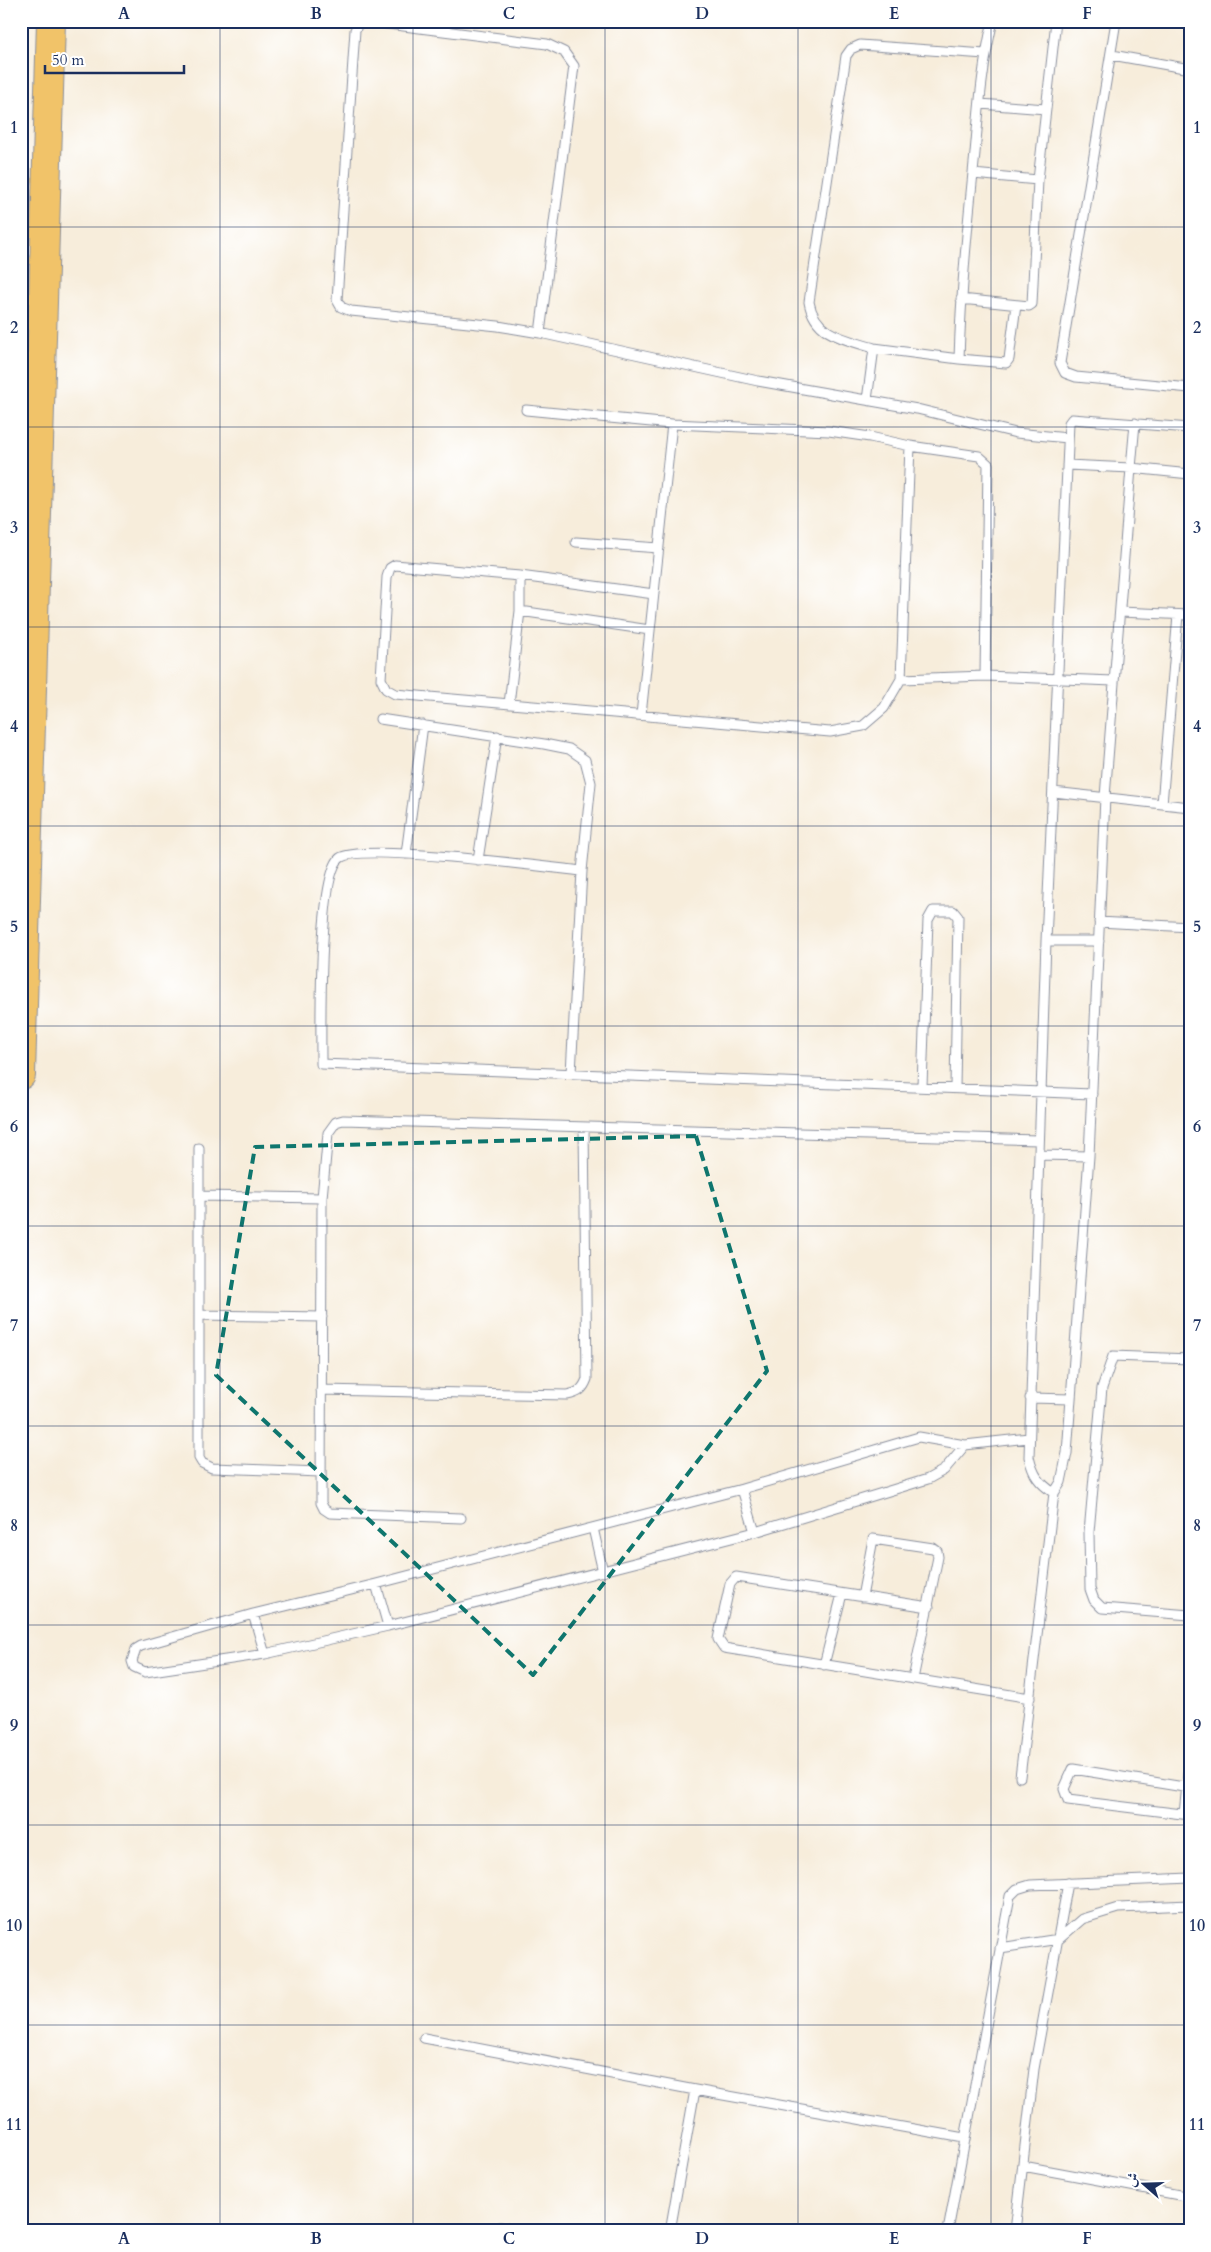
<svg xmlns="http://www.w3.org/2000/svg" width="1211" height="2252" viewBox="0 0 1211 2252" font-family="Cardo,Amiri,serif">
	<style>
		.lines { fill: none; stroke-linecap: round; stroke-linejoin: round }
		.service-casing { stroke: #898e9c; stroke-width: 11 }
		.trunk-casing { stroke: #898e9c; stroke-width: 30 }
		.service { stroke: #fff; stroke-width: 9 }
		.trunk { stroke: #f1c369; stroke-width: 28 }
		.marked { fill: none; stroke: #0f766e; stroke-width: 4; stroke-dasharray: 10 6; stroke-linejoin: round }
		.grid { fill: none; stroke: #1b2f5e; stroke-width: 1; stroke-opacity: 0.55 }
		.neatline { fill: none; stroke: #1b2f5e; stroke-width: 2 }
		.grid-label { font-size: 16px; text-anchor: middle; font-weight: bold; fill: #1b2f5e }
	</style>
	<rect width="100%" height="100%" fill="#fff"/>
	<filter id="ink" filterUnits="userSpaceOnUse"><feTurbulence type="fractalNoise" baseFrequency=".02" numOctaves="2"/><feDisplacementMap in="SourceGraphic" scale="10" xChannelSelector="R" yChannelSelector="G"/><feConvolveMatrix kernelMatrix="1 2 1 2 8 2 1 2 1" color-interpolation-filters="sRGB"/></filter>
	<filter id="wash" filterUnits="userSpaceOnUse"><feTurbulence type="fractalNoise" baseFrequency=".0096" numOctaves="4" result="noise"/><feDisplacementMap in="SourceGraphic" scale="20" xChannelSelector="R" yChannelSelector="G"/><feGaussianBlur stdDeviation="1.12" result="paint"/><feColorMatrix in="noise" values="0 0 0 0 0 0 0 0 0 0 0 0 0 0 0 0 0 1.4 0 .05"/><feComposite in="paint" operator="in"/></filter>
	<g filter="url(#wash)">
		<rect width="100%" height="100%" fill="#f7eddb"/>
	</g>
	<g filter="url(#ink)">
		<g class="lines">
			<g class="service-casing">
				<path id="service" d="M 1116,21 L 1060,363 L 1065,373 L 1076,377 L 1190,388
					M 1112,55 L 1190,69
					M 980,104 L 1046,109
					M 973,174 L 1038,180
					M 961,299 L 1029,306 L 1032,304 L 1038,180 L 1056,21
					M 540,333 L 574,66 L 564,52 L 547,44 L 364,21 L 358,24 L 355,30 L 337,300 L 341,307 L 351,311 L 498,326 L 540,333 L 758,381 L 917,409 L 1016,433 L 1068,438
					M 874,348 L 959,359 C 961,290 968,222 975,153 C 979,109 982,65 993,21
					M 959,359 L 1006,363 L 1009,359 L 1016,305
					M 867,400 L 874,348 C 846,339 815,336 809,302 L 846,56 L 851,49 L 860,45 L 985,54
					M 526,410 L 672,424 L 829,431 L 870,437 L 910,446 L 901,679
					M 910,446 L 979,456 L 988,464 L 985,676
					M 1067,465 L 1131,468 L 1135,423
					M 576,542 L 659,548
					M 654,594 L 520,576 L 395,565 L 390,568 L 387,577 L 381,679 L 386,689 L 395,694 L 830,732 L 863,726 L 884,708 L 901,679 L 985,676 L 1114,681
					M 520,611 L 650,630
					M 1120,612 L 1190,615
					M 509,704 L 520,611 L 520,576
					M 641,715 L 672,424
					M 380,719 L 544,744 L 569,749 L 585,760 L 591,783 L 582,871 L 571,1073
					M 1053,792 L 1190,807
					M 1162,804 L 1178,615
					M 406,854 L 423,725
					M 478,860 L 497,736
					M 582,871 C 547,867 360,843 340,858 C 318,875 321,1030 321,1064 L 1092,1094
					M 1099,922 L 1190,927
					M 1046,941 L 1099,941
					M 922,1086 L 928,920 L 933,911 L 953,911 L 958,917 L 955,1088
					M 199,1148 L 199,1458 L 202,1463 L 212,1468 L 320,1472
					M 1039,1155 L 1089,1156
					M 199,1196 L 322,1198
					M 199,1315 L 322,1317
					M 1190,1359 L 1113,1356 L 1102,1388 L 1089,1532 L 1090,1589 L 1094,1600 L 1102,1608 L 1190,1615
					M 321,1390 L 567,1395 C 578,1393 583,1390 587,1379 L 584,1127
					M 1030,1398 L 1071,1399
					M 965,1445 L 944,1470 L 928,1479 L 755,1532 L 388,1626 L 265,1654 L 145,1672 L 134,1667 L 132,1661 L 136,1649 L 141,1646 L 253,1614 L 376,1584 L 742,1489 L 919,1437 L 965,1445 L 1029,1438
					M 742,1489 L 755,1532
					M 1054,1493 C 1039,1483 1033,1475 1029,1457 L 1046,941 L 1069,423 L 1072,419 L 1190,428
					M 461,1518 L 330,1513 L 324,1509 L 321,1503 L 322,1198 L 328,1133 L 336,1122 L 343,1120 L 1039,1140
					M 593,1528 L 603,1572
					M 376,1584 L 388,1626
					M 862,1597 L 873,1539 L 933,1548 L 937,1551 L 938,1557 L 913,1679
					M 929,1607 L 736,1577 L 730,1584 L 718,1639 L 724,1648 L 1030,1698
					M 253,1614 L 265,1654
					M 824,1665 L 842,1594
					M 1020,1777 L 1054,1493 L 1061,1482 L 1067,1453 L 1089,1156 L 1105,797 L 1131,468 L 1190,474
					M 1190,1788 L 1073,1769 L 1064,1789 L 1068,1800 L 1190,1815
					M 1184,1814 L 1190,1756
					M 1000,1948 L 1059,1939 L 1082,1919 L 1118,1908 L 1190,1905
					M 424,2038 L 695,2090 L 964,2138
					M 1023,2166 L 1190,2197
					M 500,2227 L 521,2231
					M 670,2231 L 695,2090
					M 948,2231 L 1010,1896 L 1017,1889 L 1030,1885 L 1190,1878
					M 1015,2231 L 1034,2069 L 1068,1883"/>
			</g>
			<g class="trunk-casing">
				<path id="trunk" d="M 21,1075 L 51,21"/>
			</g>
			<use href="#service" class="service"/>
			<use href="#trunk" class="trunk"/>
		</g>
	</g>
	<path class="marked" d="M 696,1136 L 767,1371 L 533,1675 L 216,1375 L 255,1147 Z"/>
	<path class="grid" d="M 220,21 L 220,2231M 413,21 L 413,2231M 605,21 L 605,2231M 798,21 L 798,2231M 991,21 L 991,2231M 21,227 L 1190,227M 21,427 L 1190,427M 21,627 L 1190,627M 21,826 L 1190,826M 21,1026 L 1190,1026M 21,1226 L 1190,1226M 21,1426 L 1190,1426M 21,1625 L 1190,1625M 21,1825 L 1190,1825M 21,2025 L 1190,2025"/>
	<rect width="1211" height="2252" fill="none" stroke="#fff" stroke-width="55"/>
	<g transform="translate(1144 2184) rotate(290)" stroke="#ffffff" stroke-width="4" paint-order="stroke">
	<path d="M0-4L9 19L0 12L-9 19Z" fill="#1b2f5e"/>
	<text y="-8" font-size="14" font-weight="bold" text-anchor="middle" fill="#1b2f5e">ش</text>
	</g>
	<path d="M45 65v8h139v-8" fill="none" stroke="#1b2f5e" stroke-width="2.5"/>
	<text x="52" y="65" font-size="15" fill="#1b2f5e" stroke="#ffffff" stroke-width="4" paint-order="stroke">50 m</text>
	<rect x="28" y="28" width="1156" height="2196" class="neatline"/>
	<g class="grid-label">
		<text x="124" y="19">A</text>
		<text x="316" y="19">B</text>
		<text x="509" y="19">C</text>
		<text x="702" y="19">D</text>
		<text x="894" y="19">E</text>
		<text x="1087" y="19">F</text>
		<text x="14" y="133">1</text>
		<text x="1197" y="133">1</text>
		<text x="14" y="333">2</text>
		<text x="1197" y="333">2</text>
		<text x="14" y="533">3</text>
		<text x="1197" y="533">3</text>
		<text x="14" y="732">4</text>
		<text x="1197" y="732">4</text>
		<text x="14" y="932">5</text>
		<text x="1197" y="932">5</text>
		<text x="14" y="1132">6</text>
		<text x="1197" y="1132">6</text>
		<text x="14" y="1331">7</text>
		<text x="1197" y="1331">7</text>
		<text x="14" y="1531">8</text>
		<text x="1197" y="1531">8</text>
		<text x="14" y="1731">9</text>
		<text x="1197" y="1731">9</text>
		<text x="14" y="1931">10</text>
		<text x="1197" y="1931">10</text>
		<text x="14" y="2130">11</text>
		<text x="1197" y="2130">11</text>
		<text x="124" y="2244">A</text>
		<text x="316" y="2244">B</text>
		<text x="509" y="2244">C</text>
		<text x="702" y="2244">D</text>
		<text x="894" y="2244">E</text>
		<text x="1087" y="2244">F</text>
	</g>
</svg>
